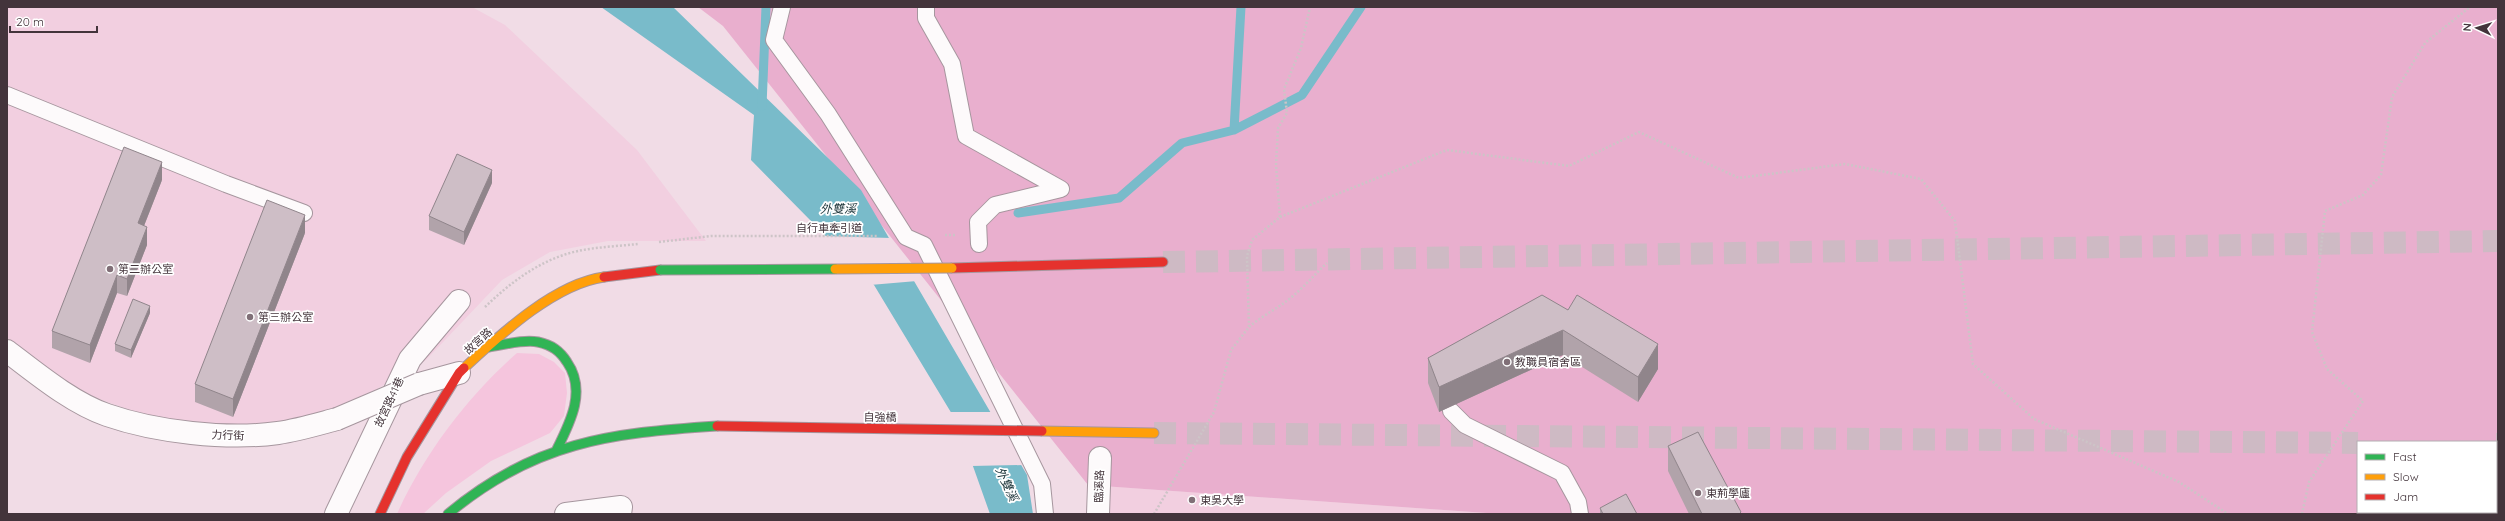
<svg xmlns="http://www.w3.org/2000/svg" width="2505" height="521" viewBox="0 0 2505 521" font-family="Quicksand,'Noto Sans TC',sans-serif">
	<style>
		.built { fill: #f2cfe0 }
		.green { fill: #f5c5dd }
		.forest { fill: #e9afce; fill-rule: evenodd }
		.water { fill: #79bbca }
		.pier { fill: #f1dce6 }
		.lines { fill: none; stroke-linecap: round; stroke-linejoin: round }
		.stream { stroke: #79bbca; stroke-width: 9 }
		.secondary-tunnel { stroke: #cebac4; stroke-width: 22; stroke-dasharray: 22 11; stroke-linecap: butt }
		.lane-casing { stroke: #a6969e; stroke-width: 18 }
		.street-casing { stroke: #a6969e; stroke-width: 24 }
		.fast-casing { stroke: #a6969e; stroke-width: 11 }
		.slow-casing { stroke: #a6969e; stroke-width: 11 }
		.jam-casing { stroke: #a6969e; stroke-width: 11 }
		.path { stroke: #cdc4c7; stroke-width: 2.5; stroke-dasharray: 2 2; stroke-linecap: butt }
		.lane { stroke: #fdfafb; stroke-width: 16 }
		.street { stroke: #fdfafb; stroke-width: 22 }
		.fast { stroke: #30b455; stroke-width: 9 }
		.slow { stroke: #ff9f0a; stroke-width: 9 }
		.jam { stroke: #e5322d; stroke-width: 9 }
		.street-bridge-casing { stroke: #a6969e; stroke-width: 24; stroke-linecap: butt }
		.fast-bridge-casing { stroke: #a6969e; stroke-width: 11; stroke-linecap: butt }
		.slow-bridge-casing { stroke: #a6969e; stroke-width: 11; stroke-linecap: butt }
		.jam-bridge-casing { stroke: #a6969e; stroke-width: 11; stroke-linecap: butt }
		.street-bridge { stroke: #fdfafb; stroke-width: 22 }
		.fast-bridge { stroke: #30b455; stroke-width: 9 }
		.slow-bridge { stroke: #ff9f0a; stroke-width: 9 }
		.jam-bridge { stroke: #e5322d; stroke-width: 9 }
		.wall { fill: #b1a3aa }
		.shaded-wall { fill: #90858b }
		.building { fill: #cebec6; stroke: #90858b }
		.poi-dot { fill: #806f77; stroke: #fff; stroke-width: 1.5 }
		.labels { text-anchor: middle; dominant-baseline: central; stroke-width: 3.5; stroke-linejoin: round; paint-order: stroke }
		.street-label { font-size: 11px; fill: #43343b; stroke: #fff }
		.poi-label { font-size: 11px; fill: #43343b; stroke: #fff; text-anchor: start }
		.water-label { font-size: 12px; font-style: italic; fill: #21383d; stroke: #fff }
	</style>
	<rect width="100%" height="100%" fill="#f1dce6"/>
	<path class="built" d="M 7,7 L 472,7 L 505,25 L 637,150 L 706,241 L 608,241 L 550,252 L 502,280 L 426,360 L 343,409 L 245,431 L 141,414 L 60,385 L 7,340 Z
		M 1088,485 L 1501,514 L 1092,514 Z"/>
	<path class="green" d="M 517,353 L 539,354 L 554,362 L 565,373 L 567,393 L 564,416 L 550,433 L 491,461 L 446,493 L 423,514 L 397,514 C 424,454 468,396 517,353 Z"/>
	<path class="forest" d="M 698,7 L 2498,7 L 2498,514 L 1501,514 L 1088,485 L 723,26 ZM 2358,442 L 2496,442 L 2496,512 L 2358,512 Z"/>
	<path class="water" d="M 601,7 L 673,7 L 861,190 L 1027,475 L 1033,514 L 990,514 L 958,424 L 874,285 L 751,160 L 754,115 Z"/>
	<path class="pier" d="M 823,236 L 891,238 L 917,281 L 870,285 Z
		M 948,412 L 993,412 L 1024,465 L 971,466 L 956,425 Z"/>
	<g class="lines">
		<path class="stream" d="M 762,106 L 766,7
			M 1234,130 L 1302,95 L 1361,7
			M 1018,213 L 1119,198 L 1182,143 L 1234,130 L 1241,7"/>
		<path class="secondary-tunnel" d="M 1163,262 L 2498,241
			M 1154,433 L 2358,443
			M 2496,444 L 2498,444"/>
		<g class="lane-casing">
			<path id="lane" d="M 782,7 L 774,40 L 828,114 L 906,237 L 924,245 L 1042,484 L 1045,514
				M 926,7 L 926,18 L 952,64 L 966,136 L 1061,189 L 995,205 L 978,222 L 979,244
				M 7,95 L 226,184 L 304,213
				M 1451,411 L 1465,425 L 1562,473 L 1578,502 L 1580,514"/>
		</g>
		<g class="street-casing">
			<path id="street" d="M 7,351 C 36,373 72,403 107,415 C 156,432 227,440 278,433 C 298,430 318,424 337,419
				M 419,384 L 459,373
				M 336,514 L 410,359 L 459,301
				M 566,514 L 621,507 L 620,514
				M 1098,514 L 1100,458"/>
		</g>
		<g class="fast-casing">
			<path id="fast" d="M 489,347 C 503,345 524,339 538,342 C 552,345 560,351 567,362 C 587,391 570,423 556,451
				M 448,514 C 534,442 610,433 717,426"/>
		</g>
		<g class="slow-casing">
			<path id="slow" d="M 464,368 C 500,335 554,284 604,277
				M 1042,431 L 1154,433"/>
		</g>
		<g class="jam-casing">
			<path id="jam" d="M 952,268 L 1163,262
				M 604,277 L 660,270
				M 380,514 L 407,457 L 459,373 L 464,368"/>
		</g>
		<path class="path" d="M 1280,217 L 1447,150 L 1569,166 L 1639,132 L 1739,178 L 1845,164 L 1921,179 L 1955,221 L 1973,364 L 2034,419 L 2179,482 L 2228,514
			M 945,235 L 956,235
			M 659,242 L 711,236 L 878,236
			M 485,307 C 511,282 541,259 578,251 C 597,247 619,246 638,244
			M 1249,327 C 1263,315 1279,308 1293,296 C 1305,286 1315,274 1327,263
			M 1154,514 L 1214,412 L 1231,350 L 1249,327 L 1247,256 L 1252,240 L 1280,217 L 1276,165 L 1278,128 L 1287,113 L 1284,89 L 1301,48 L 1310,7
			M 2302,514 L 2309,482 L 2363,401 L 2327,369 L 2312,332 L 2325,211 L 2363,195 L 2381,175 L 2392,97 L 2425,43 L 2470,7"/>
		<use href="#lane" class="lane"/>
		<use href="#street" class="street"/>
		<use href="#fast" class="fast"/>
		<use href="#slow" class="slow"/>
		<use href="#jam" class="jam"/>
		<g class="street-bridge-casing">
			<path id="street-bridge" d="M 337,419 L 419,384"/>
		</g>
		<g class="fast-bridge-casing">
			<path id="fast-bridge" d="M 660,270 L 835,269"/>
		</g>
		<g class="slow-bridge-casing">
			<path id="slow-bridge" d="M 835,269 L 952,268"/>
		</g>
		<g class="jam-bridge-casing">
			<path id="jam-bridge" d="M 717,426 L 1042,431"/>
		</g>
		<use href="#street-bridge" class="street-bridge"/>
		<use href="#fast-bridge" class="fast-bridge"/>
		<use href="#slow-bridge" class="slow-bridge"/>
		<use href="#jam-bridge" class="jam-bridge"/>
	</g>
	<path class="wall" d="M 162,180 L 144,226 L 147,245 L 127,296 L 117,293 L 90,363 L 52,348 L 52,331 Z
		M 492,183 L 464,245 L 429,230 L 429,216 Z
		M 305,233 L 233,417 L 195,402 L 195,384 Z
		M 1542,295 L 1658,369 L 1638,402 L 1563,355 L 1439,412 L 1428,383 L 1428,358 Z
		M 150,313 L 131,358 L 115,351 L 115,344 Z
		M 1668,446 L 1741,514 L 1689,514 L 1668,471 Z
		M 1600,508 L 1637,514 L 1600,514 Z"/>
	<path class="shaded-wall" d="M 162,162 L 162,180 L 138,241 L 138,223 Z
		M 492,170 L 492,183 L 464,245 L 464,232 Z
		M 305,215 L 305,233 L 233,417 L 233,399 Z
		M 147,227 L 147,245 L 127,296 L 127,279 Z
		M 117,275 L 117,293 L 90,363 L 90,345 Z
		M 150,306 L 150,313 L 131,358 L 131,350 Z
		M 1563,330 L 1563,355 L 1439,412 L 1439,387 Z
		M 1658,344 L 1658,369 L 1638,402 L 1638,377 Z"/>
	<path class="building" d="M 124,147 L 162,162 L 138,223 L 147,227 L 127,279 L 117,275 L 90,345 L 52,331 Z
		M 457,154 L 492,170 L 464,232 L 429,216 Z
		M 267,200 L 305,215 L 233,399 L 195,384 Z
		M 1542,295 L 1568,310 L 1577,295 L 1658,344 L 1638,377 L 1563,330 L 1439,387 L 1428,358 Z
		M 133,299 L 150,306 L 131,350 L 115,344 Z
		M 1698,432 L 1741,512 L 1739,514 L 1702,514 L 1668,446 Z
		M 1626,494 L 1637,514 L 1603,514 L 1600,508 Z"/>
	<g class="poi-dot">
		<circle cx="110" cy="269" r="4"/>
		<circle cx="250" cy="317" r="4"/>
		<circle cx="1507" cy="362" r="4"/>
		<circle cx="1698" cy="493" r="4"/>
		<circle cx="1192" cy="500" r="4"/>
	</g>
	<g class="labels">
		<g class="street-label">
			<text x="829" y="228">自行車牽引道</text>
			<text transform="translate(478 341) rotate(-42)">故宮路</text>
			<text transform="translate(389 402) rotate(-65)">故宮路41巷</text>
			<text transform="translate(880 417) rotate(1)">自強橋</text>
			<text transform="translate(228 435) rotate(2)">力行街</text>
			<text transform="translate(1099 486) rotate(-88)">臨溪路</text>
		</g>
		<g class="poi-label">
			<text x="118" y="269">第二辦公室</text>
			<text x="258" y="317">第三辦公室</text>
			<text x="1515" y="362">教職員宿舍區</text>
			<text x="1706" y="493">東荊學廬</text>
			<text x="1200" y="500">東吳大學</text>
		</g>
		<g class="water-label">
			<text x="838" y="208">外雙溪</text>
			<text transform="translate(1007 484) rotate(65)">外雙溪</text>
		</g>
	</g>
	<rect width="2505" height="521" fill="none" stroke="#43343b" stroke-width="16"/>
	<rect x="2357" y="441" width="140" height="72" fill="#ffffff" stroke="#b4aeb1"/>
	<rect x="2365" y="454" width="20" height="6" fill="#30b455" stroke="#b4aeb1"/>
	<text x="2393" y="461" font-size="12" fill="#43343b">Fast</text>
	<rect x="2365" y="474" width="20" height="6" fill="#ff9f0a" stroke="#b4aeb1"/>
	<text x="2393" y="481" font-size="12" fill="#43343b">Slow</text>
	<rect x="2365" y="494" width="20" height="6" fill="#e5322d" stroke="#b4aeb1"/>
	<text x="2393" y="501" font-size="12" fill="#43343b">Jam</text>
	<g transform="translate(2477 28) rotate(274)" stroke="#ffffff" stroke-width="3" paint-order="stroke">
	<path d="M0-3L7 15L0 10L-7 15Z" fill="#43343b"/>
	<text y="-6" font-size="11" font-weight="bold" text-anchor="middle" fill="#43343b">N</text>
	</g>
	<path d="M10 26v6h87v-6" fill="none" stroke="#43343b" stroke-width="2"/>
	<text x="16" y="26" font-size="12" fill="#43343b" stroke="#ffffff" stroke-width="3" paint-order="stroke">20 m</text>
</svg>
